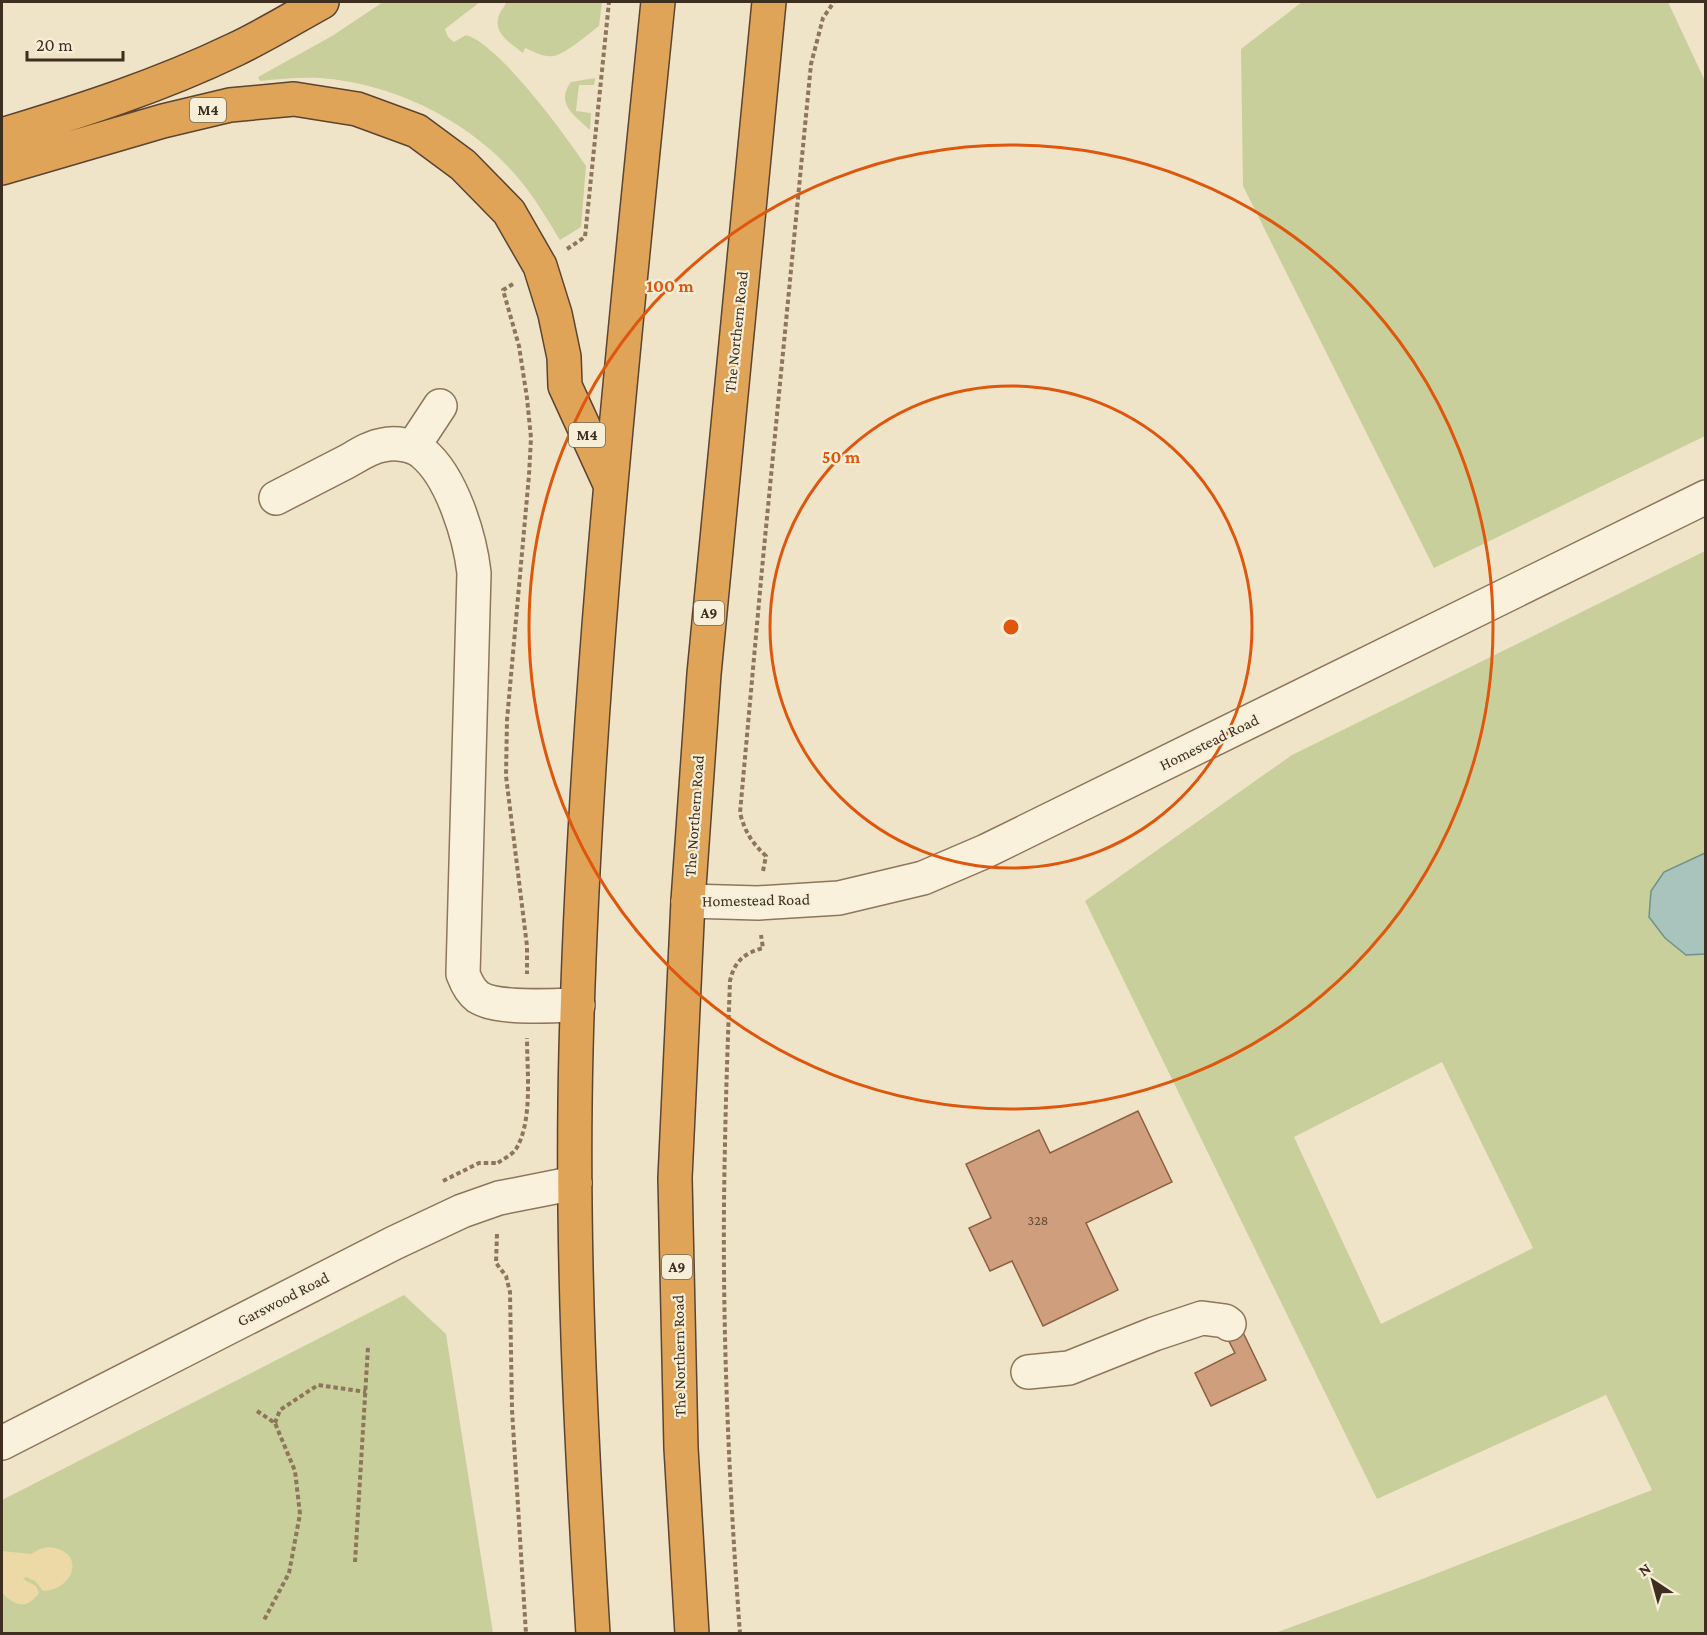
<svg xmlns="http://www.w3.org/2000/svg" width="1707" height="1635" viewBox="0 0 1707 1635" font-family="'Crimson Pro',serif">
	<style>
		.green { fill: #c9cf9b; fill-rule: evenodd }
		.sand { fill: #ecd9a5 }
		.water { fill: #a9c4bc; stroke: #6f938a; stroke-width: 1.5 }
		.building { fill: #cf9f7d; stroke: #8d5f41; stroke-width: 1.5 }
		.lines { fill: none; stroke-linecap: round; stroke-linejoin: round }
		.minor-casing { stroke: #8d765c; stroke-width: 36 }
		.highway-casing { stroke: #5b4430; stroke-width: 36 }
		.path { stroke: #8d765c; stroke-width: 4; stroke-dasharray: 4.5 3; stroke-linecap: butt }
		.minor { stroke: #faf1dc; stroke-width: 33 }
		.highway { stroke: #e0a458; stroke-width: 33 }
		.ring { fill: none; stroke: #df570d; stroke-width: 3 }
		.labels { text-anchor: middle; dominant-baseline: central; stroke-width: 4.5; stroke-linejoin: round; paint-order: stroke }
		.number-label { font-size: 14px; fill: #624a37 }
		.shield { fill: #f7eed8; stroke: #756857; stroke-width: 1.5 }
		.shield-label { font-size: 15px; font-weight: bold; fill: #3d2e20 }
		.street-label { font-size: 16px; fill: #3d2e20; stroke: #f7eed8 }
		.centre { fill: #df570d; stroke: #f7eed8; stroke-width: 3 }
		.ring-label { font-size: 18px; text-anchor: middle; font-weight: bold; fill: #df570d; stroke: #f7eed8; stroke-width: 4.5; stroke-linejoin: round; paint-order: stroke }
	</style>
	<rect width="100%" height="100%" fill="#f0e4c8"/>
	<path class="green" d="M 383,2 L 480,2 L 445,29 L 448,37 L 454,42 L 466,35 C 499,44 566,136 586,166 L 581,227 L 560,240 C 547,219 535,198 519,179 C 472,122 394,83 320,78 C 300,77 280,79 260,81 L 258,77 L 332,36 Z
		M 506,2 L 602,2 L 599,26 C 588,34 567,53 554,56 C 544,58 533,51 525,48 L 523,53 C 513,45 494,34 498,19 C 499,12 505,7 506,2 Z
		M 1302,2 L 1668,2 L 1705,81 L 1705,436 L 1434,568 L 1243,186 L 1241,49 Z
		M 595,78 L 594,85 L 579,85 L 576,111 L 591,113 L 590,130 C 574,115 555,103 571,82 Z
		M 1705,551 L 1705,1633 L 1275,1633 L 1417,1581 L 1652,1490 L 1606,1395 L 1377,1499 L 1085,901 L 1292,755 ZM 1442,1062 L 1533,1248 L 1381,1324 L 1294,1137 Z
		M 404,1295 L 446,1334 L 493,1633 L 2,1634 L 2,1500 Z"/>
	<path class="sand" d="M 48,1547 C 87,1550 75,1590 43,1591 L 35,1581 L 26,1577 L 23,1579 L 36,1586 L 39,1593 C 27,1610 15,1606 2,1593 L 2,1551 L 31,1554 L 40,1549 Z"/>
	<path class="water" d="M 1705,853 L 1705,954 L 1686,955 L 1665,938 L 1649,917 L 1651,891 L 1664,872 Z"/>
	<path class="building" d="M 1138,1111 L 1172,1182 L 1086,1223 L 1118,1290 L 1043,1326 L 1012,1261 L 990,1271 L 969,1228 L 991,1218 L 966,1164 L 1039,1130 L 1050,1153 Z
		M 1237,1320 L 1266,1380 L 1211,1406 L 1195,1373 L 1235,1353 L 1222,1328 Z"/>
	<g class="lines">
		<g class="minor-casing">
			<path id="minor" d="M 413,447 L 440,406
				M 276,498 C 299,486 323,474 346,462 C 357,456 370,447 383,445 C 395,442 414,445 423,453 C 452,477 470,537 474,573 L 463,974 C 466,982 471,992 478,997 C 498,1010 553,1005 578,1005
				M 688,901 L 758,903 L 839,898 L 923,878 L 986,851 L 1706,497
				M 1028,1372 L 1069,1368 L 1154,1334 L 1202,1318 L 1225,1321 L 1229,1324
				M 2,1443 L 394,1243 L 462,1211 L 499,1198 L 575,1183"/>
		</g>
		<g class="highway-casing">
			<path id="highway" d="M 2,135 C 81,111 159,86 234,50 C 264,36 293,18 322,2
				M 2,168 L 163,121 L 230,105 L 294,99 L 357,109 L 417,131 L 463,165 L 509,212 L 540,266 L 555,314 L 564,357 L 565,386 L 609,482
				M 593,1634 C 581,1439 571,1245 576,1050 C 585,699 623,351 658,2
				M 692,1634 L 681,1448 L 675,1178 L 688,901 L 704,674 L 769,2"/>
		</g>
		<path class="path" d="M 567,249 L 585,237 L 609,2
			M 513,284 L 503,290 L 519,346 L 527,398 L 531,438 L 529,475 L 507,720 L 506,776 L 527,946 L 527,974
			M 763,871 L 766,856 C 752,843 745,832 740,813 L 762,569 L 811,64 L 823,18 L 834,2
			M 498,1163 C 503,1159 512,1155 516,1149 C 533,1121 527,1071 527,1038
			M 443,1181 L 479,1163 L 497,1163
			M 497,1234 L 496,1263 L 506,1276 L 510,1292 L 512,1410 L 526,1634
			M 257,1411 L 275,1423 L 295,1471 L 300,1514 L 289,1573 L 263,1622
			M 275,1423 L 280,1410 L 318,1385 L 366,1392
			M 355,1562 L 368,1347
			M 740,1634 C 728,1471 721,1307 725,1144 C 726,1089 728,1035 730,981 C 734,962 744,953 763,948 L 761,935"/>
		<use href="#minor" class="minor"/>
		<use href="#highway" class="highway"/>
	</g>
	<g class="ring">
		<circle cx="1011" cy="627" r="241"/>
		<circle cx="1011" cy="627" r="482"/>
	</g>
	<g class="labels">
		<g class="number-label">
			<text x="1038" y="1220">328</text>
		</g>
		<g class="shield">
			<rect x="190" y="98" width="36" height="24" rx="4.5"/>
			<rect x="569" y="423" width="36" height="24" rx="4.5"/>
			<rect x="694" y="601" width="30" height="24" rx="4.5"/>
			<rect x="662" y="1255" width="30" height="24" rx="4.5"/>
		</g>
		<g class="shield-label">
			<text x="208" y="110">M4</text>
			<text x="587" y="435">M4</text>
			<text x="709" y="613">A9</text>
			<text x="677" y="1267">A9</text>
		</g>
		<g class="street-label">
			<text transform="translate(736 332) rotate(-84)">The Northern Road</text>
			<text transform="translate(1209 742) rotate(-26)">Homestead Road</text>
			<text transform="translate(694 816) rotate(-86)">The Northern Road</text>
			<text transform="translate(756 900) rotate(-1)">Homestead Road</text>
			<text transform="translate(283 1299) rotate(-27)">Garswood Road</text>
			<text transform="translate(679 1356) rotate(-91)">The Northern Road</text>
		</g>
	</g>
	<circle cx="1011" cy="627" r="9" class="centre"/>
	<g class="ring-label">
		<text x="670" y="292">100 m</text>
		<text x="841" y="463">50 m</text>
	</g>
	<rect width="1707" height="1635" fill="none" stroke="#3d2e20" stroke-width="6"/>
	<g transform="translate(1653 1581) rotate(324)" stroke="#f7eed8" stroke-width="4.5" paint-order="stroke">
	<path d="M0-4.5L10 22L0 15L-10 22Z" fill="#3d2e20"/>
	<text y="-9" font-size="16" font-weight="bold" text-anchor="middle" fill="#3d2e20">N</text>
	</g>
	<path d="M27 51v9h96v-9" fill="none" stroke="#3d2e20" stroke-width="3"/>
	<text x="36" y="51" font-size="18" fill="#3d2e20" stroke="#f7eed8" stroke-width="4.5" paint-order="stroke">20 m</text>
</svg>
